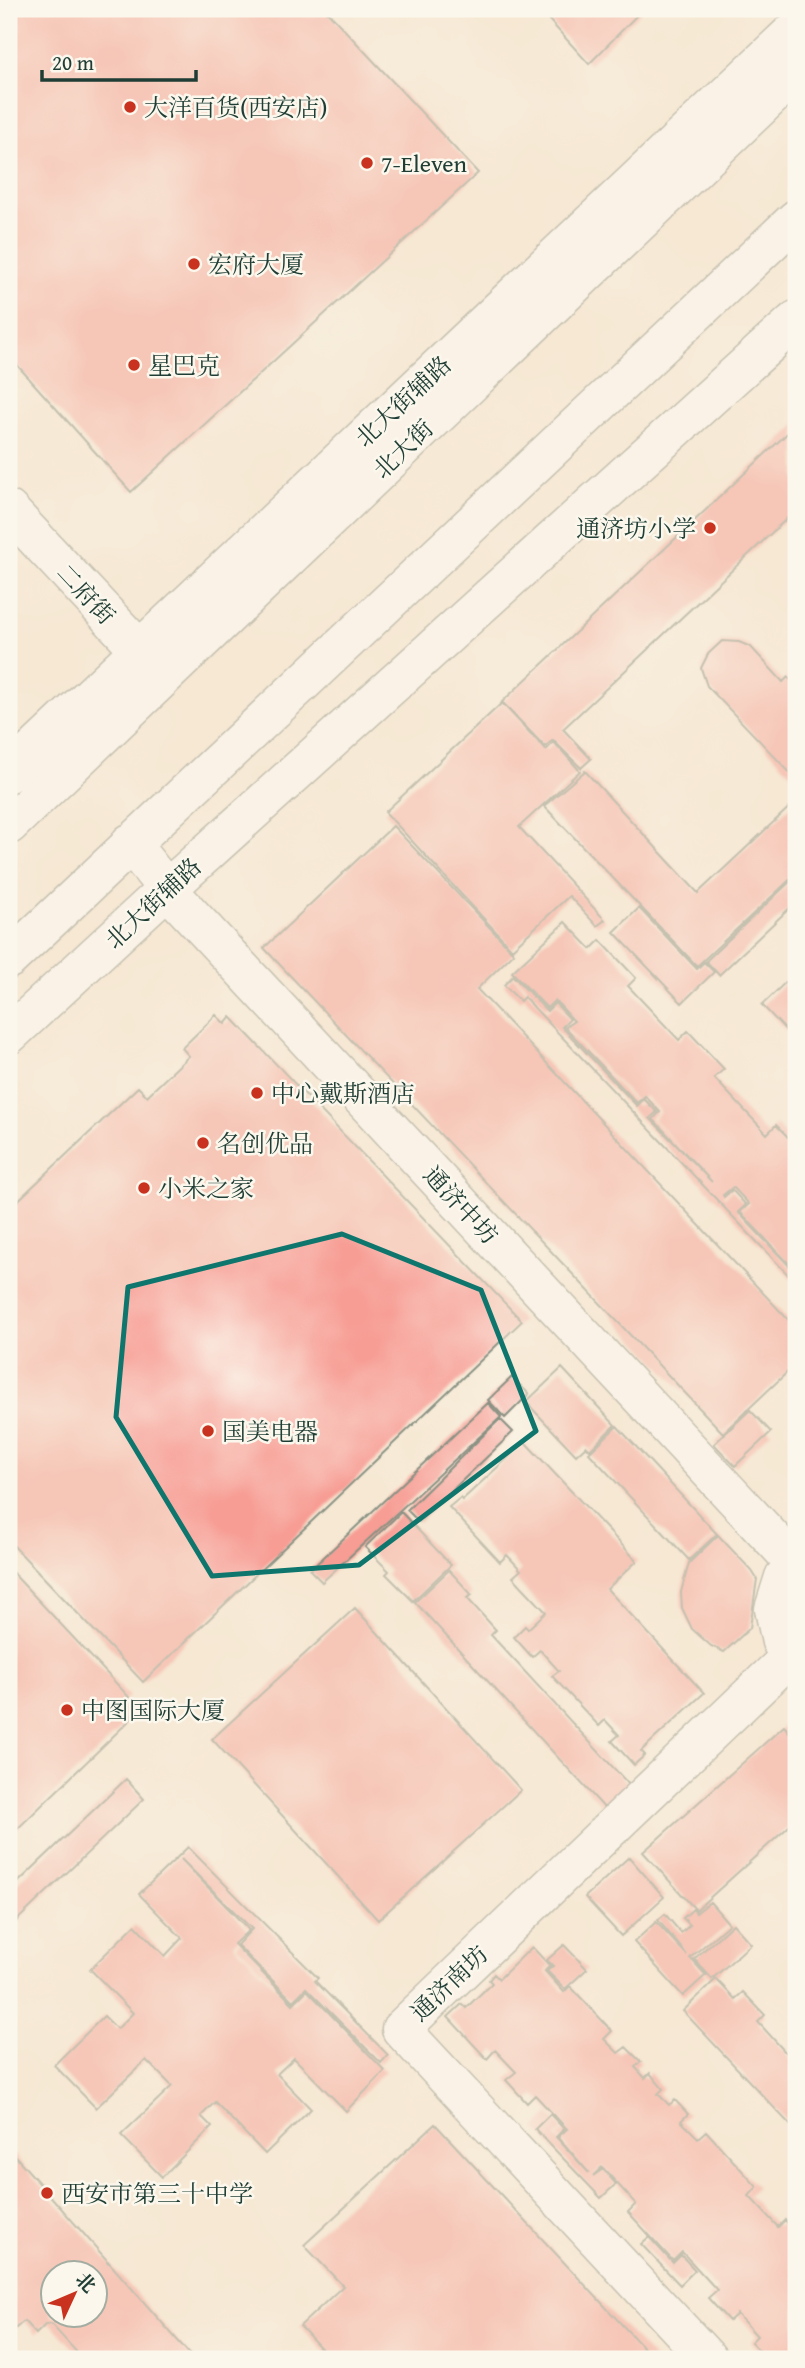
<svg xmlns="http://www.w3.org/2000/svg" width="805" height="2368" viewBox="0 0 805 2368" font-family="'Gentium Book Plus','Noto Serif SC',serif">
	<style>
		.building { fill: #f79d94; fill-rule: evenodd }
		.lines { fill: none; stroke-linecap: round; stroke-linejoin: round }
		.minor-casing { stroke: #8a9284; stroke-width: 41 }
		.major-casing { stroke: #8a9284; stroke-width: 41 }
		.minor { stroke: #fff; stroke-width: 38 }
		.major { stroke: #fff; stroke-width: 38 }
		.marked { fill: none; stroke: #0f766e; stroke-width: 5; stroke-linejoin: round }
		.poi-dot { fill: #c8321e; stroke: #fbf7ec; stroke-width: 2.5 }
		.labels { text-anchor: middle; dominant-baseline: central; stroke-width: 5; stroke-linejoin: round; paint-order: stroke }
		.poi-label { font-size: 24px; fill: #1f3d34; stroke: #fbf7ec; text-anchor: start }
		.street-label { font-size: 24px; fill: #1f3d34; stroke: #fbf7ec }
	</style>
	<rect width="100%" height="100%" fill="#fbf7ec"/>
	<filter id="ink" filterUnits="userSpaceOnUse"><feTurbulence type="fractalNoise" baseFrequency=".0143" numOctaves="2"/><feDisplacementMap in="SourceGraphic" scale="14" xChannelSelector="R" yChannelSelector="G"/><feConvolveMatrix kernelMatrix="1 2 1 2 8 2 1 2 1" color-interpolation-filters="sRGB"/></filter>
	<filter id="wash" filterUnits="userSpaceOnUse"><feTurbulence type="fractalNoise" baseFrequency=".00686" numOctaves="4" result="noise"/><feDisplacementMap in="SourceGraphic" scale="28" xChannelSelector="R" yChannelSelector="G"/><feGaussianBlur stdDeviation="1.57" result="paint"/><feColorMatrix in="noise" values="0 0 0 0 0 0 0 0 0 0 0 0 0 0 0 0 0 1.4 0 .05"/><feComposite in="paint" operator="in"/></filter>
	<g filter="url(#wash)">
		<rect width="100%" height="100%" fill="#f6e8d3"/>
		<g id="blocks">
			<path class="building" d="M 9,9 L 325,9 L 478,173 L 131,492 L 9,356 Z
				M 539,9 L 643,9 L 589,64 Z
				M 796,425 L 796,510 L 563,729 L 591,759 L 581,768 L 553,740 L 545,747 L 502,702 Z
				M 722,641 L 739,642 L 751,647 L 783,682 L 788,677 L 796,686 L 796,779 L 707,686 L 701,668 L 708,654 Z
				M 502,703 L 546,750 L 554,742 L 580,771 L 519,827 L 605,920 L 597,926 L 569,896 L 512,949 L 385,812 Z
				M 585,771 L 698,893 L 796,801 L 796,874 L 697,966 L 544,806 Z
				M 393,826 L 514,953 L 477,989 L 796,1328 L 796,1364 L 723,1433 L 264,948 Z
				M 796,876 L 796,902 L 719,975 L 706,961 Z
				M 639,908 L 697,969 L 704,962 L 714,972 L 682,1003 L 614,932 Z
				M 565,922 L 591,949 L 600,940 L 636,978 L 628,986 L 679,1040 L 688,1031 L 724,1069 L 714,1078 L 767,1134 L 776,1125 L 796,1145 L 796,1271 L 740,1212 L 749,1204 L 733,1187 L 723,1195 L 724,1197 L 732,1190 L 746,1205 L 738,1212 L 796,1273 L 796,1283 L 524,997 L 520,1001 L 504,985 L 513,976 L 547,1011 L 555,1003 L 570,1019 L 562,1027 L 637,1106 L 644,1099 L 657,1112 L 650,1118 L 712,1182 L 653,1119 L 660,1112 L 645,1096 L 637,1103 L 565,1027 L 574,1021 L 555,1000 L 547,1008 L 512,972 Z
				M 796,972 L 796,1041 L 762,1005 Z
				M 216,1015 L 225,1024 L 231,1017 L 522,1321 L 143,1682 L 9,1541 L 9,1209 L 138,1087 L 147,1096 L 189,1056 L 182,1048 Z
				M 562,1368 L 615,1425 L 590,1450 L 586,1446 L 576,1455 L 526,1402 Z
				M 512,1377 L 529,1394 L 505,1418 L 488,1400 Z
				M 488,1403 L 501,1417 L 322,1582 L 310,1570 Z
				M 750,1410 L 771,1432 L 735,1466 L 714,1444 Z
				M 500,1419 L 513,1432 L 419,1522 L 407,1510 Z
				M 617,1426 L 717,1534 L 689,1560 L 589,1453 Z
				M 525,1442 L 637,1561 L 607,1589 L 704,1693 L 641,1751 L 645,1755 L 634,1765 L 612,1741 L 619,1735 L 605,1720 L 599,1726 L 552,1676 L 559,1671 L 540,1650 L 532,1657 L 514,1637 L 525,1626 L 528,1629 L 546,1612 L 513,1577 L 521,1570 L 507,1555 L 500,1562 L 449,1507 L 460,1498 L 462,1500 Z
				M 401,1512 L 451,1565 L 413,1601 L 386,1574 L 389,1571 L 365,1547 Z
				M 718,1535 L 752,1571 L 757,1579 L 750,1628 L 724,1652 L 711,1646 L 692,1629 L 682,1608 L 681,1592 L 689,1563 Z
				M 9,1569 L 129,1697 L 119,1703 L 133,1717 L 9,1837 Z
				M 449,1570 L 472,1595 L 467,1598 L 496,1630 L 491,1635 L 633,1789 L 608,1812 L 415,1602 Z
				M 355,1608 L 521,1790 L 378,1920 L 212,1739 Z
				M 784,1726 L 796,1740 L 796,1820 L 696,1910 L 643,1852 Z
				M 126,1779 L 144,1799 L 9,1928 L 9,1891 Z
				M 188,1847 L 318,1978 L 315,1981 L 388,2055 L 381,2063 L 306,1988 L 293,2001 L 237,1945 L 252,1929 L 181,1859 L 249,1930 L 234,1944 L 293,2004 L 307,1990 L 385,2071 L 346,2111 L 294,2058 L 277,2074 L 311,2109 L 265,2154 L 215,2102 L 201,2116 L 212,2127 L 162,2177 L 121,2135 L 172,2086 L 146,2060 L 96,2108 L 54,2065 L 104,2016 L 117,2029 L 133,2013 L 90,1969 L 135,1925 L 165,1956 L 182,1938 L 139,1894 Z
				M 629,1857 L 664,1897 L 621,1936 L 585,1897 Z
				M 710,1902 L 729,1924 L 690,1958 L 706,1975 L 683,1996 L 634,1942 L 656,1922 L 687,1955 L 658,1920 L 665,1914 L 681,1933 L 690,1925 L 683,1918 L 693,1909 L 696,1913 Z
				M 733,1924 L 751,1944 L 712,1979 L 694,1959 Z
				M 564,1945 L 587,1969 L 565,1989 L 547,1971 L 553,1966 L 547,1960 Z
				M 532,1947 L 550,1966 L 545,1971 L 564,1992 L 570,1986 L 612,2031 L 604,2039 L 618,2053 L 626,2047 L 641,2062 L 635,2067 L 645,2078 L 650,2073 L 663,2089 L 658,2094 L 669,2105 L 675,2100 L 688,2114 L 681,2121 L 698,2138 L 706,2131 L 757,2187 L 749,2196 L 778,2227 L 785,2220 L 796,2232 L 796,2359 L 767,2359 L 751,2342 L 757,2336 L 737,2314 L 729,2321 L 708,2298 L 717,2290 L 682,2252 L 673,2261 L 628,2212 L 636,2204 L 602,2167 L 593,2176 L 603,2169 L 616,2184 L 601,2198 L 535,2129 L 550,2114 L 564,2129 L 556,2137 L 589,2173 L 558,2137 L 567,2129 L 535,2095 L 527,2103 L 506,2080 L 516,2072 L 495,2050 L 487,2059 L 448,2017 L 462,2004 L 466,2008 L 492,1983 L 489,1980 L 494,1974 L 499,1979 Z
				M 716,1979 L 735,1999 L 743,1992 L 765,2015 L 758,2022 L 796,2064 L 796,2131 L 683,2011 Z
				M 435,2124 L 654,2359 L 331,2359 L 300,2326 L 343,2286 L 304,2245 Z
				M 9,2149 L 194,2359 L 83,2359 L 51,2324 L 45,2325 L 36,2334 L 24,2321 L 9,2334 ZM 52,2274 L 94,2274 L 94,2316 L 52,2316 Z
				M 649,2237 L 673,2263 L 681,2255 L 695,2270 L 680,2285 L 641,2244 Z"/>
		</g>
	</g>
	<g filter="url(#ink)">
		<use href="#blocks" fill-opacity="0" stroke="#8a9284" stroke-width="2"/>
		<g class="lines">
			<g class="minor-casing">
				<path id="minor" d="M 9,510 L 156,667
					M 9,773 L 796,29
					M 130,843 L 167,889 L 796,1564
					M 9,1035 L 167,889 L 796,320
					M 796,1566 L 784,1577 L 774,1609 L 781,1642 L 796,1658
					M 708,2359 L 401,2029 L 793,1654"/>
			</g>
			<g class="major-casing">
				<path id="major" d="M 9,825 L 796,73
					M 9,959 L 796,219"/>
			</g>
			<use href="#minor" class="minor"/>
			<use href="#major" class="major"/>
		</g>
	</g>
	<path d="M0 0H805V2368H0ZM 342,1234 L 481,1290 L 536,1431 L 359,1565 L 212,1576 L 116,1417 L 128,1287 Z" fill="#f6e8d3" fill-opacity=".55" fill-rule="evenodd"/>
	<path class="marked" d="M 342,1234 L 481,1290 L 536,1431 L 359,1565 L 212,1576 L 116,1417 L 128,1287 Z"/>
	<g class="poi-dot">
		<circle cx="130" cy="107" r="7"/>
		<circle cx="367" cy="163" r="7"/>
		<circle cx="194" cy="264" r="7"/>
		<circle cx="134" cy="365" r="7"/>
		<circle cx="710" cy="528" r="7"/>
		<circle cx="257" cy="1093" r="7"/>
		<circle cx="203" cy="1143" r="7"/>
		<circle cx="144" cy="1188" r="7"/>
		<circle cx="208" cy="1431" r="7"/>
		<circle cx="67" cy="1710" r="7"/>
		<circle cx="47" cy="2193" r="7"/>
	</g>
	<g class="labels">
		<g class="poi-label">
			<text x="144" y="107">大洋百货(西安店)</text>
			<text x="381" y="163">7-Eleven</text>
			<text x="208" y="264">宏府大厦</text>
			<text x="148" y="365">星巴克</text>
			<text x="696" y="528" text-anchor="end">通济坊小学</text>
			<text x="271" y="1093">中心戴斯酒店</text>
			<text x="217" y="1143">名创优品</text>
			<text x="158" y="1188">小米之家</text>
			<text x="222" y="1431">国美电器</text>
			<text x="81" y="1710">中图国际大厦</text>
			<text x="61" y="2193">西安市第三十中学</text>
		</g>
		<g class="street-label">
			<text transform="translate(403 401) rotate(-43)">北大街辅路</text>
			<text transform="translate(403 449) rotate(-44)">北大街</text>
			<text transform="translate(86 594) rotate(47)">二府街</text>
			<text transform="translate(153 903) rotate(-43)">北大街辅路</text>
			<text transform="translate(461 1205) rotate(47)">通济中坊</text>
			<text transform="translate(449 1983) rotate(-44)">通济南坊</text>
		</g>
	</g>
	<rect width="805" height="2368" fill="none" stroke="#fbf7ec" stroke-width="35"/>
	<g transform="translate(74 2294) rotate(46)"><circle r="33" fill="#fbf7ec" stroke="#a3ada2" stroke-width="2"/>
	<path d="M0-5L12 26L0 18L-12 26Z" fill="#c8321e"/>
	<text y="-10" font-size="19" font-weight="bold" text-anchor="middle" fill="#1f3d34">北</text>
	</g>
	<path d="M42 70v10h154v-10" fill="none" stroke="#1f3d34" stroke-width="3.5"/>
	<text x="52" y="70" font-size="21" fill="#1f3d34" stroke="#fbf7ec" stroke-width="5" paint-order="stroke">20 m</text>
</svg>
